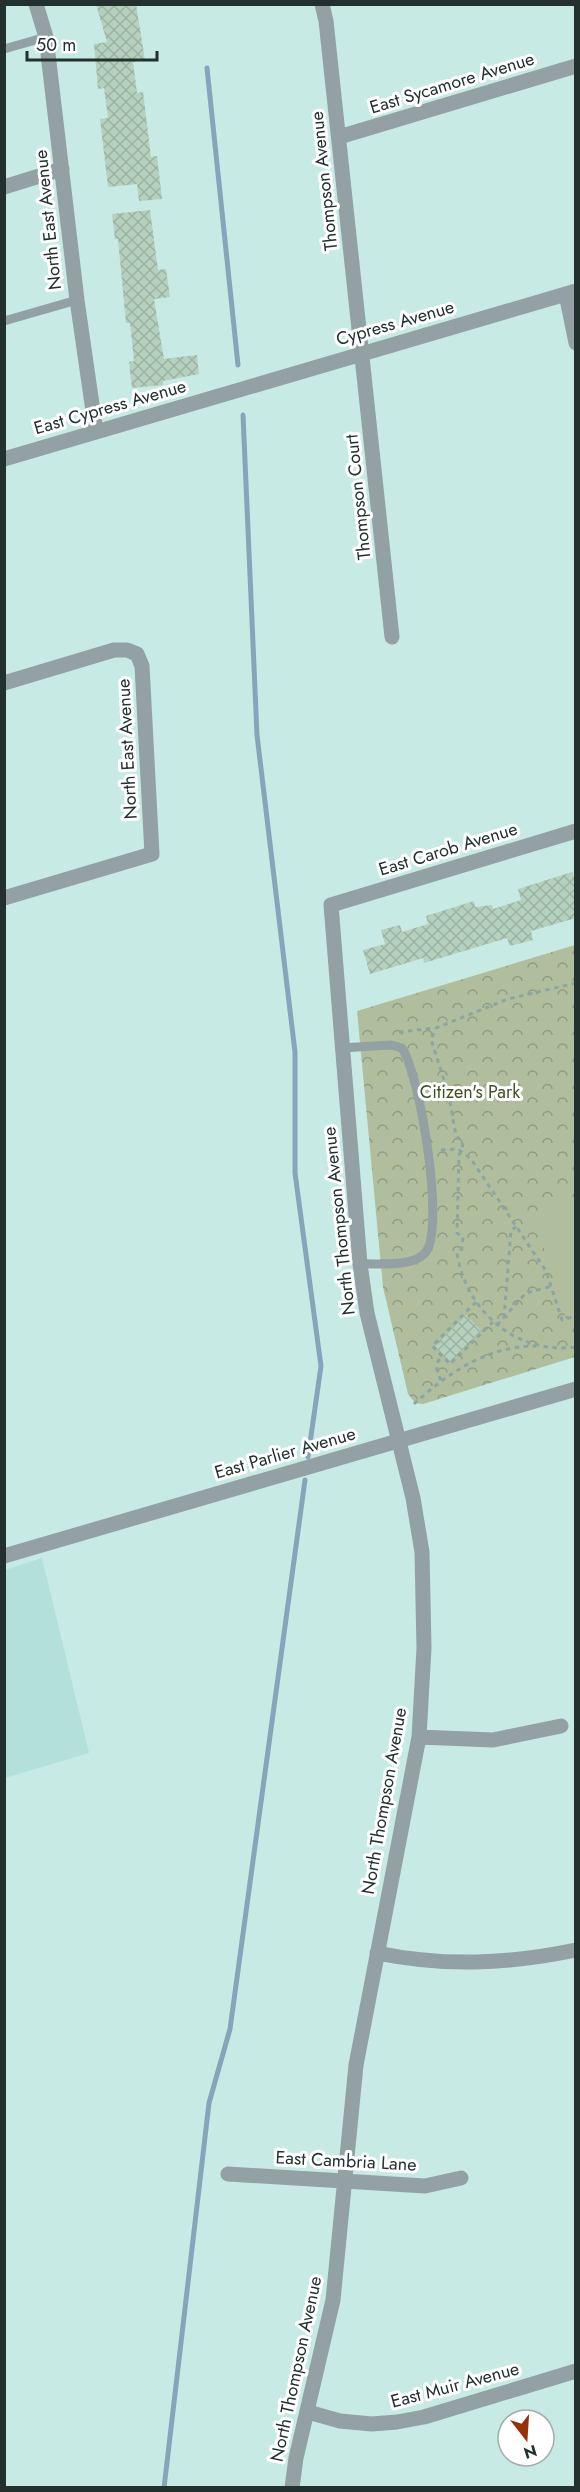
<svg xmlns="http://www.w3.org/2000/svg" width="580" height="2492" viewBox="0 0 580 2492" font-family="Jost,sans-serif">
	<style>
		.built { fill: #b4e0da }
		.park { fill: url(#park-crowns) }
		.garden { fill: #b1be9e }
		.lines { fill: none; stroke-linecap: round; stroke-linejoin: round }
		.stream { stroke: #88a4bb; stroke-width: 5 }
		.building { fill: url(#building-cross-hatch) }
		.path { stroke: #8ba6a2; stroke-width: 3; stroke-dasharray: 4.5 4.5; stroke-linecap: butt }
		.service { stroke: #93a1a5; stroke-width: 9 }
		.minor { stroke: #93a1a5; stroke-width: 15 }
		.tertiary { stroke: #93a1a5; stroke-width: 15 }
		.labels { text-anchor: middle; dominant-baseline: central; stroke-width: 6; stroke-linejoin: round; paint-order: stroke }
		.street-label { font-size: 18px; fill: #22302e; stroke: #fff }
		.park-label { font-size: 18px; fill: #3f501f; stroke: #fff }
	</style>
	<defs>
		<pattern id="park-crowns" width="20" height="18" patternUnits="userSpaceOnUse" patternTransform="scale(1.5)"><rect width="20" height="18" fill="#b1be9e"/><path d="M2 6a3 3 0 1 1 6 0M12 15a3 3 0 1 1 6 0" fill="none" stroke="#909b81"/></pattern>
		<pattern id="building-cross-hatch" width="8" height="8" patternUnits="userSpaceOnUse" patternTransform="scale(1.5)"><rect width="8" height="8" fill="#b6d0be"/><path d="M0 0l8 8M0 8l8-8" fill="none" stroke="#9cb3a4"/></pattern>
	</defs>
	<rect width="100%" height="100%" fill="#c7eae4"/>
	<path class="built" d="M 42,1558 L 89,1753 L 5,1778 L 5,1570 Z"/>
	<path class="park" d="M 575,945 L 575,1357 L 423,1404 L 415,1403 L 408,1394 L 383,1287 L 357,1011 Z"/>
	<path class="garden" d="M 564,1203 L 576,1209 L 575,1313 L 565,1316 L 538,1227 C 541,1211 548,1205 564,1203 Z"/>
	<g class="lines">
		<path class="stream" d="M 207,68 L 238,365
			M 243,415 L 257,735 L 295,1052 L 295,1173 L 321,1366 L 308,1457
			M 164,2488 L 209,2103 L 230,2029 L 305,1480"/>
	</g>
	<path class="building" d="M 96,4 L 136,4 L 145,60 L 133,62 L 137,93 L 143,92 L 151,157 L 157,156 L 162,199 L 139,201 L 137,184 L 108,187 L 100,119 L 108,118 L 104,88 L 98,89 L 94,44 L 107,42 Z
		M 150,210 L 158,270 L 166,269 L 170,297 L 154,299 L 164,359 L 197,355 L 199,374 L 163,381 L 163,385 L 132,388 L 129,362 L 134,361 L 130,323 L 126,323 L 118,239 L 115,239 L 112,214 Z
		M 572,872 L 576,882 L 576,918 L 531,931 L 533,940 L 510,946 L 507,938 L 424,963 L 423,958 L 370,974 L 363,950 L 385,944 L 381,930 L 400,925 L 402,932 L 428,924 L 426,916 L 474,901 L 475,907 L 492,905 L 493,909 L 521,900 L 518,889 Z
		M 466,1315 L 481,1330 L 450,1362 L 435,1347 Z"/>
	<g class="lines">
		<path class="path" d="M 576,983 L 508,999 L 436,1028 L 431,1039 L 449,1096 L 456,1136 L 463,1142 L 462,1150 L 459,1155 L 457,1233 L 463,1237 L 462,1248 L 457,1253 C 466,1311 516,1355 576,1347
			M 399,1032 L 434,1028
			M 441,1150 L 458,1149 L 471,1159 L 546,1271 L 562,1320 L 576,1316
			M 476,1302 L 432,1346 L 450,1364 L 493,1322
			M 504,1318 L 511,1230 L 516,1227
			M 497,1325 L 526,1293 L 552,1286
			M 441,1380 C 437,1373 433,1362 443,1357
			M 414,1404 C 448,1373 487,1346 536,1346"/>
		<path class="service" d="M 4,49 L 46,37
			M 4,321 L 77,300
			M 341,1048 L 391,1045 L 402,1048 C 420,1075 445,1225 426,1252 C 414,1268 377,1263 360,1264"/>
		<path class="minor" d="M 36,4 L 46,37 L 77,300 L 96,432
			M 322,4 L 326,21 L 392,637
			M 339,137 L 576,66
			M 4,187 L 62,169
			M 566,294 L 576,343
			M 4,459 L 576,291
			M 4,683 L 114,650 L 127,650 L 137,654 L 142,666 L 152,854 L 4,898
			M 419,1737 L 493,1740 L 561,1726
			M 377,1953 C 445,1967 508,1964 576,1950
			M 228,2174 L 425,2186 L 461,2178
			M 308,2412 L 340,2421 L 372,2424 L 397,2422 L 424,2417 L 576,2371
			M 292,2488 L 296,2458 L 333,2300 L 356,2065 L 419,1737 L 424,1648 L 422,1552 L 413,1498 L 367,1313 L 360,1264 L 331,905 L 576,831"/>
		<path class="tertiary" d="M 4,1556 L 576,1389"/>
	</g>
	<g class="labels">
		<g class="street-label">
			<text transform="translate(452 83) rotate(-17)">East Sycamore Avenue</text>
			<text transform="translate(324 181) rotate(-96)">Thompson Avenue</text>
			<text transform="translate(48 220) rotate(-96)">North East Avenue</text>
			<text transform="translate(395 323) rotate(-16)">Cypress Avenue</text>
			<text transform="translate(110 407) rotate(-16)">East Cypress Avenue</text>
			<text transform="translate(358 497) rotate(-96)">Thompson Court</text>
			<text transform="translate(127 749) rotate(-93)">North East Avenue</text>
			<text transform="translate(448 849) rotate(-17)">East Carob Avenue</text>
			<text transform="translate(339 1221) rotate(-96)">North Thompson Avenue</text>
			<text transform="translate(285 1453) rotate(-16)">East Parlier Avenue</text>
			<text transform="translate(384 1801) rotate(-80)">North Thompson Avenue</text>
			<text transform="translate(346 2161) rotate(3)">East Cambria Lane</text>
			<text transform="translate(296 2369) rotate(-78)">North Thompson Avenue</text>
			<text transform="translate(455 2385) rotate(-15)">East Muir Avenue</text>
		</g>
		<g class="park-label">
			<text x="470" y="1092">Citizen's Park</text>
		</g>
	</g>
	<rect width="580" height="2492" fill="none" stroke="#22302e" stroke-width="12"/>
	<g transform="translate(526 2438) rotate(163)"><circle r="28" fill="#ffffff" stroke="#a7acab" stroke-width="1.5"/>
	<path d="M0-4.5L10 22L0 15L-10 22Z" fill="#97310a"/>
	<text y="-9" font-size="16" font-weight="bold" text-anchor="middle" fill="#22302e">N</text>
	</g>
	<path d="M27 51v9h130v-9" fill="none" stroke="#22302e" stroke-width="3"/>
	<text x="36" y="51" font-size="18" fill="#22302e" stroke="#ffffff" stroke-width="4.5" paint-order="stroke">50 m</text>
</svg>
